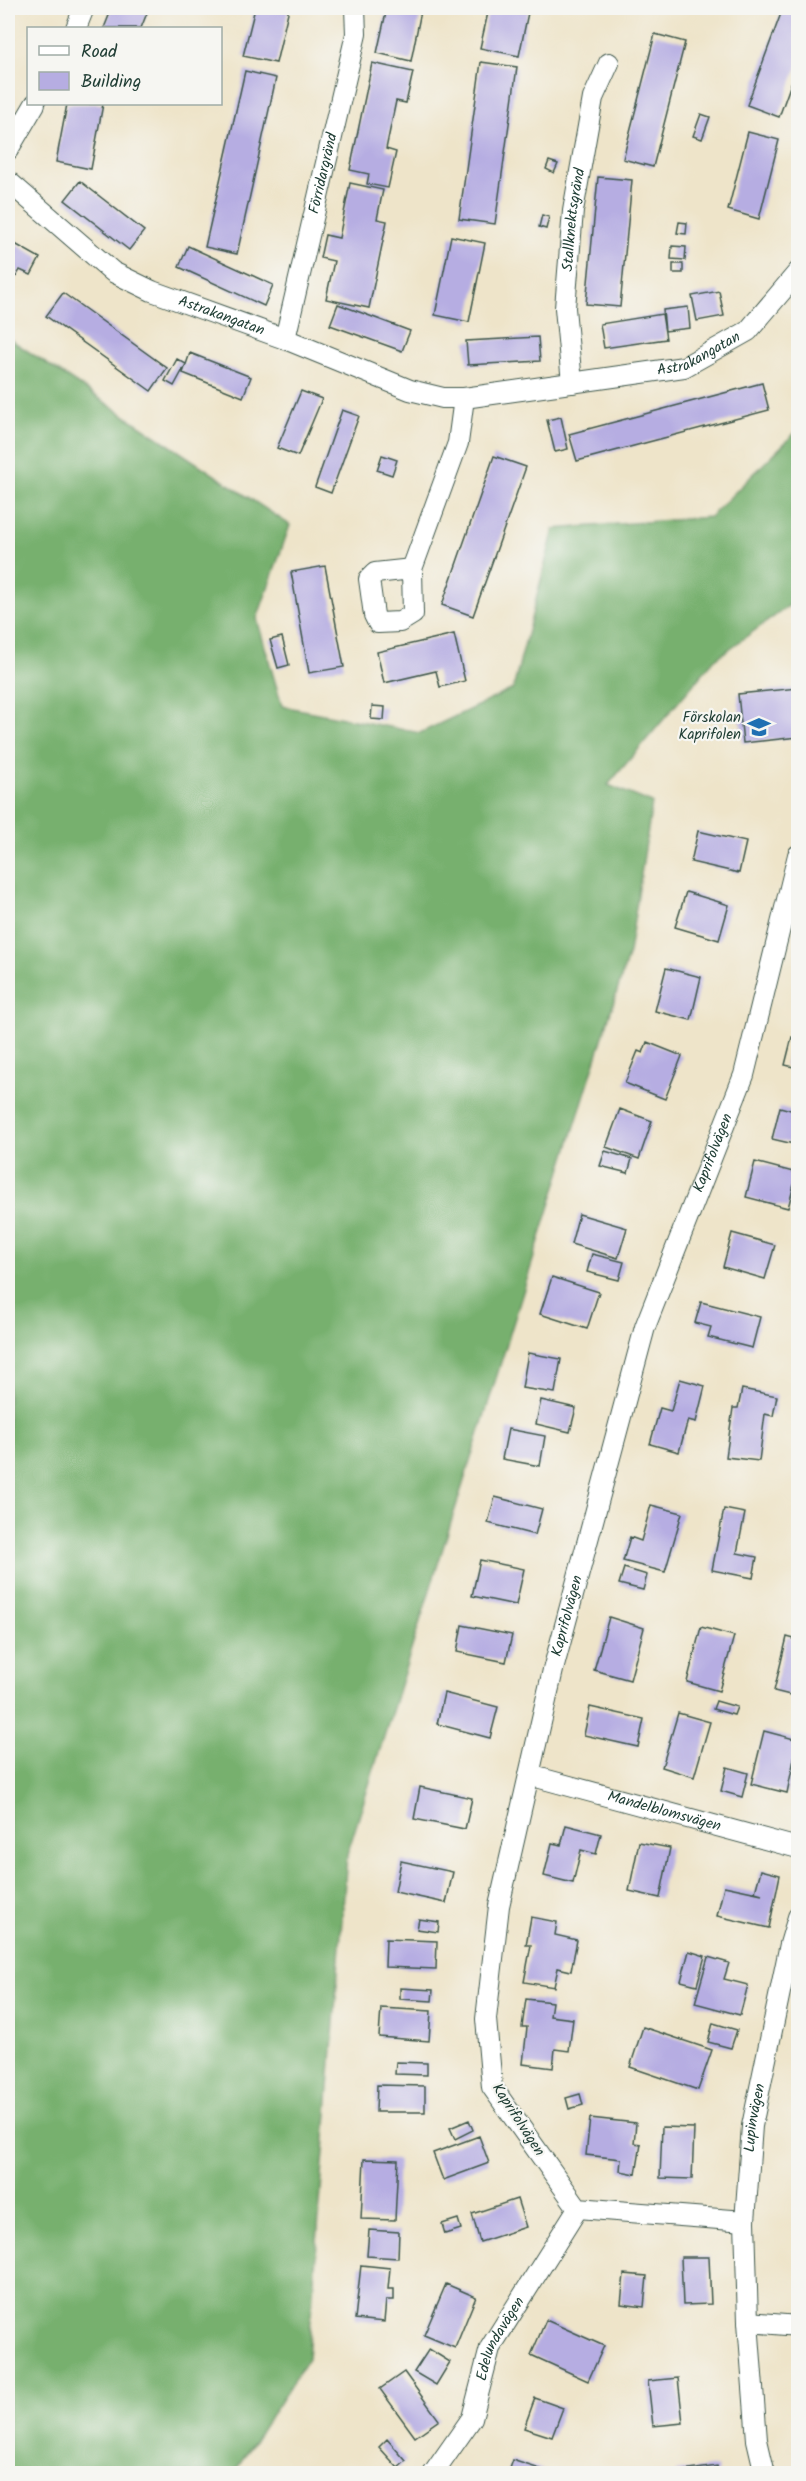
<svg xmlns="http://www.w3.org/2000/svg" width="806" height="2481" viewBox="0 0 806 2481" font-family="Kalam,sans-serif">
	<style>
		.forest { fill: #77b06e; stroke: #4b7651; stroke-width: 1.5 }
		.building { fill: #b6ade2 }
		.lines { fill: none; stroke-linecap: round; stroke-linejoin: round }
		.minor-casing { stroke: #3e564a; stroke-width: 22 }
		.minor { stroke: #fff; stroke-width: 20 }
		.labels { text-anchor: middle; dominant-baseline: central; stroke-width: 4.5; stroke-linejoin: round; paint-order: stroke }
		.street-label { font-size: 15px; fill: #1f3d34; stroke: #f6f6f2 }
		.poi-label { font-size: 15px; fill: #1f3d34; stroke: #f6f6f2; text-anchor: end }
	</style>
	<rect width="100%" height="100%" fill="#f6f6f2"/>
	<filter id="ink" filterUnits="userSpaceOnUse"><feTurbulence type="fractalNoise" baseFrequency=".0167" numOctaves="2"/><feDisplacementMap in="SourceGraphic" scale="12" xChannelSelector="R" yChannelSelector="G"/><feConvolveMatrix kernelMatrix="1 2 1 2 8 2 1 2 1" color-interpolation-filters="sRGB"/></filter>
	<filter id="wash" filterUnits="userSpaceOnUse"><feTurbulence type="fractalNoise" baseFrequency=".008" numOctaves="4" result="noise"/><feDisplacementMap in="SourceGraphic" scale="24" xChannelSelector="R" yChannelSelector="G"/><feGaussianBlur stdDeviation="1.35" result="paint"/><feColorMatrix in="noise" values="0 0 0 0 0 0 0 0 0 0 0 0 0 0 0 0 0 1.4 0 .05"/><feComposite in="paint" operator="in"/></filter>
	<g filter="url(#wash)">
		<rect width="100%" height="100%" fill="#eee4c9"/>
		<path class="forest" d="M 8,338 L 290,525 L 257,619 L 282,706 L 420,733 L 513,689 L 554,529 L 710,517 L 798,430 L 798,599 L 714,660 L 608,785 L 652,803 L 629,953 L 347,1855 L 308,2358 L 234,2473 L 8,2473 Z"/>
		<g id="blocks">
			<path class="building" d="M 112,8 L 149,8 L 141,28 L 104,28 Z
				M 255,8 L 289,8 L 276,63 L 243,56 Z
				M 387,8 L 433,8 L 432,13 L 421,11 L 411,61 L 377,53 Z
				M 489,8 L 529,8 L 519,56 L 480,48 Z
				M 783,8 L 798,8 L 798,64 L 779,117 L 747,105 Z
				M 655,34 L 685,42 L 653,167 L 623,159 Z
				M 481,62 L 517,67 L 495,224 L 459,219 Z
				M 372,63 L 413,72 L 406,103 L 396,101 L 386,149 L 396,152 L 388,188 L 367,184 L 369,174 L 350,170 Z
				M 245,71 L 276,78 L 237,254 L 205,247 Z
				M 67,104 L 103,104 L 91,169 L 56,162 Z
				M 701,114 L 710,117 L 702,139 L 693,136 Z
				M 748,132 L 779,140 L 759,219 L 728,210 Z
				M 549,161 L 558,164 L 554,173 L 546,169 Z
				M 598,177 L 632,180 L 620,307 L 586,304 Z
				M 80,181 L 144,231 L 129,250 L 65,200 Z
				M 350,183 L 383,190 L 377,219 L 387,221 L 369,308 L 326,299 L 334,261 L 320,258 L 325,235 L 339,238 Z
				M 542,215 L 549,217 L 546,229 L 539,227 Z
				M 679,222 L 687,223 L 686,234 L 677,233 Z
				M 451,236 L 485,243 L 469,322 L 435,315 Z
				M 8,240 L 40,258 L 31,275 L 20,270 L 16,277 L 8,272 Z
				M 188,246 L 273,285 L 264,306 L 179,267 Z
				M 672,246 L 686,247 L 685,260 L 671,259 Z
				M 673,264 L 683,264 L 683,273 L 673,273 Z
				M 719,291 L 724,316 L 697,321 L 692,296 Z
				M 63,293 L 167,368 L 151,391 L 46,316 Z
				M 338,304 L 410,331 L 402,351 L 330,325 Z
				M 688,307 L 690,328 L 665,331 L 663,310 Z
				M 662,314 L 666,339 L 604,348 L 600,324 Z
				M 538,337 L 540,361 L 468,365 L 466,341 Z
				M 190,353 L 251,377 L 243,397 L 183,373 Z
				M 177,359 L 186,364 L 174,386 L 165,381 Z
				M 762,383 L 769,410 L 577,461 L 569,434 Z
				M 301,391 L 322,399 L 298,456 L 277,448 Z
				M 342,410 L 359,416 L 331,493 L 315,487 Z
				M 561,417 L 568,449 L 555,452 L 547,420 Z
				M 382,455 L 397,460 L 392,475 L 377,470 Z
				M 494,456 L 526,467 L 473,616 L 442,605 Z
				M 325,566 L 344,667 L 309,673 L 291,572 Z
				M 454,634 L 465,681 L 440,687 L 436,671 L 384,683 L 377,652 Z
				M 282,637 L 289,665 L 278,668 L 270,640 Z
				M 798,688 L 798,737 L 743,743 L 738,694 Z
				M 372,706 L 385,707 L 384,720 L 371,719 Z
				M 698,831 L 746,842 L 739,873 L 691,862 Z
				M 686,892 L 729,905 L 719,940 L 675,927 Z
				M 666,968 L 701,977 L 691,1020 L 655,1011 Z
				M 792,1037 L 798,1039 L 798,1068 L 785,1065 Z
				M 647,1042 L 682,1056 L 665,1099 L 625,1083 L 638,1051 L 643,1053 Z
				M 780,1107 L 798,1112 L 798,1145 L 772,1139 Z
				M 620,1109 L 652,1121 L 639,1159 L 606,1147 Z
				M 605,1151 L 632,1159 L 628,1173 L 600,1166 Z
				M 755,1162 L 797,1173 L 788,1208 L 746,1197 Z
				M 579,1214 L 627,1228 L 618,1258 L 571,1244 Z
				M 732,1233 L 775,1245 L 765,1279 L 723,1267 Z
				M 592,1254 L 624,1262 L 619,1280 L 587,1272 Z
				M 552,1277 L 599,1292 L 587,1329 L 540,1314 Z
				M 701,1302 L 760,1317 L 752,1348 L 708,1337 L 711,1327 L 695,1323 Z
				M 528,1353 L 561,1359 L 555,1393 L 522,1388 Z
				M 680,1379 L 705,1386 L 696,1422 L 688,1420 L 679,1452 L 650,1444 L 660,1408 L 671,1411 Z
				M 742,1389 L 777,1396 L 773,1416 L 765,1414 L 759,1461 L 726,1457 L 733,1408 L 738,1408 Z
				M 541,1400 L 576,1408 L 570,1432 L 536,1424 Z
				M 508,1429 L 545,1436 L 540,1466 L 502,1459 Z
				M 495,1497 L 542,1509 L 535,1535 L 488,1523 Z
				M 651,1505 L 682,1513 L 665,1572 L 623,1561 L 630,1537 L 641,1541 Z
				M 724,1509 L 745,1513 L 737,1553 L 757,1557 L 753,1578 L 712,1570 Z
				M 480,1560 L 524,1569 L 516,1605 L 472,1596 Z
				M 624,1568 L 647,1575 L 643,1590 L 619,1584 Z
				M 609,1617 L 644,1628 L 630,1680 L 594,1670 Z
				M 462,1625 L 512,1635 L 506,1662 L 457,1652 Z
				M 701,1627 L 734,1636 L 719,1691 L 687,1682 Z
				M 787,1637 L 798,1640 L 798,1697 L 774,1691 Z
				M 444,1693 L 498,1707 L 490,1738 L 437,1724 Z
				M 716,1701 L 737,1707 L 734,1715 L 713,1709 Z
				M 590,1707 L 644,1719 L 638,1747 L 584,1735 Z
				M 678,1713 L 710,1722 L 694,1777 L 662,1767 Z
				M 764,1731 L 798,1740 L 787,1793 L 751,1784 Z
				M 727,1767 L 748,1773 L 742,1797 L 721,1791 Z
				M 420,1787 L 472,1798 L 465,1829 L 414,1819 Z
				M 566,1825 L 601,1834 L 596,1854 L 581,1850 L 573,1883 L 544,1876 L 552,1843 L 561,1845 Z
				M 639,1842 L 670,1848 L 660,1898 L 629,1891 Z
				M 401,1861 L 453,1872 L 446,1903 L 395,1892 Z
				M 761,1870 L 780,1875 L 769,1928 L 717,1916 L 724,1886 L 762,1894 L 755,1892 Z
				M 531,1917 L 557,1922 L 555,1935 L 577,1940 L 571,1971 L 558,1968 L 554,1987 L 524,1982 L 531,1945 L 526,1945 Z
				M 419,1919 L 439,1922 L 438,1932 L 417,1929 Z
				M 386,1939 L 437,1941 L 436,1969 L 385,1967 Z
				M 689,1951 L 705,1956 L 697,1985 L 681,1981 Z
				M 708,1957 L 729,1963 L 724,1979 L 748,1985 L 740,2015 L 695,2003 Z
				M 400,1988 L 433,1990 L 432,2001 L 400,1999 Z
				M 526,1999 L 552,2002 L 550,2016 L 573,2019 L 569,2051 L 555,2049 L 553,2068 L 523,2064 L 527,2027 L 522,2027 Z
				M 381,2008 L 431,2011 L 429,2041 L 379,2037 Z
				M 713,2023 L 737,2030 L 731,2048 L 708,2042 Z
				M 643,2027 L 712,2050 L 698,2090 L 630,2067 Z
				M 396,2062 L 427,2063 L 427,2075 L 395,2074 Z
				M 377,2085 L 425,2086 L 425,2112 L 376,2112 Z
				M 580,2094 L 583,2105 L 569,2109 L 566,2098 Z
				M 590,2118 L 636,2123 L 634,2143 L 641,2144 L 636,2174 L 620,2171 L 621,2159 L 586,2155 Z
				M 469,2120 L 473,2130 L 455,2139 L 450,2128 Z
				M 662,2127 L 694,2128 L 692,2179 L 660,2178 Z
				M 479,2136 L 489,2163 L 443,2180 L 433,2153 Z
				M 364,2159 L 398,2160 L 395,2220 L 361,2219 Z
				M 517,2199 L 526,2227 L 480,2242 L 472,2214 Z
				M 458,2219 L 461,2229 L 445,2234 L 442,2224 Z
				M 369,2230 L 399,2232 L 398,2258 L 367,2256 Z
				M 681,2257 L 709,2257 L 711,2304 L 683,2305 Z
				M 361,2265 L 390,2268 L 388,2289 L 394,2289 L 394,2300 L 386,2300 L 384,2322 L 355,2319 Z
				M 624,2274 L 647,2276 L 644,2307 L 621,2304 Z
				M 446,2284 L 476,2297 L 455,2348 L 424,2335 Z
				M 546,2320 L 604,2346 L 588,2381 L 531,2355 Z
				M 429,2349 L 450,2362 L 436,2385 L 414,2372 Z
				M 404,2372 L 439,2420 L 415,2437 L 380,2389 Z
				M 678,2378 L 683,2423 L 653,2426 L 648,2381 Z
				M 535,2398 L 563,2408 L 552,2437 L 524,2428 Z
				M 387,2439 L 406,2461 L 398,2468 L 379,2447 Z
				M 512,2460 L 543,2470 L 542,2474 L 507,2474 Z
				M 717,2466 L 718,2474 L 676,2474 L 676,2472 Z"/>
		</g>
	</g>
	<g filter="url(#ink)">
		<use href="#blocks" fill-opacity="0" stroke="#3e564a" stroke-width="1.5"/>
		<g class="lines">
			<g class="minor-casing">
				<g id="minor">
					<path d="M 76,28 L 84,8"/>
					<path d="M 8,150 L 35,104"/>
					<path id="s1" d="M 8,181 L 113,272 L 152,291 L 285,339 L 410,390 L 443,398 L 464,398 L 684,367 L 748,331 L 798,272"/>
					<path id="s2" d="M 285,339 L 356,34 L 355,8"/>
					<path id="s3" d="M 572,383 L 565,308 L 573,211 L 593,98 L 609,63"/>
					<path d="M 412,569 L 375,573 L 369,579 L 374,615 L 378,623 L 400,622 L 413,614 L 412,569 L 458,443 L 464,398"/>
					<path id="s4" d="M 529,1775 L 798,1848"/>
					<path id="s5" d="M 745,2221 L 578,2208 L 492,2087 L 486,2019 L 499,1906 L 553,1670 L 645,1327 L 744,1075 L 798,855"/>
					<path d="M 748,2322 L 798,2326"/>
					<path id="s6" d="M 433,2474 L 472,2418 L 490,2348 L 578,2208"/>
					<path id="s7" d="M 765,2474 L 757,2440 L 748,2322 L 745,2221 L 752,2126 L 790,1944 L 798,1917"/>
				</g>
			</g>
			<use href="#minor" class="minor"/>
		</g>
	</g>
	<defs>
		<g id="school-bare" transform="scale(1.8)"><path d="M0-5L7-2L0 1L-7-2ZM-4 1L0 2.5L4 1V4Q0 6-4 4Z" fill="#1f6fb2" stroke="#f6f6f2" stroke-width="2.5" paint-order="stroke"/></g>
	</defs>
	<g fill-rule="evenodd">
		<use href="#school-bare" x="759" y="727"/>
	</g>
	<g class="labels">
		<g class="street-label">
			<text stroke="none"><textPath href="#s2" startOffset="170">Förridargränd</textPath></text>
			<text stroke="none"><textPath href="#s3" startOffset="164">Stallknektsgränd</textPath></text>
			<text stroke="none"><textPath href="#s1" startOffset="256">Astrakangatan</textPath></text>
			<text stroke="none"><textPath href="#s1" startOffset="754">Astrakangatan</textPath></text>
			<text stroke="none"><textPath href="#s5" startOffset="1282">Kaprifolvägen</textPath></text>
			<text stroke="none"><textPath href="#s5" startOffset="796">Kaprifolvägen</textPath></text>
			<text stroke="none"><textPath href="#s4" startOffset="140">Mandelblomsvägen</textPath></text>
			<text stroke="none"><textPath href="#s7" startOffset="358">Lupinvägen</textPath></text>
			<text transform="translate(518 2120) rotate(57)">Kaprifolvägen</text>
			<text stroke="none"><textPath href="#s6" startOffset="153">Edelundavägen</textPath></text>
		</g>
		<g class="poi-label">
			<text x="741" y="718">Förskolan<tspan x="741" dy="17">Kaprifolen</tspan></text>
		</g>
	</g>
	<rect width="806" height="2481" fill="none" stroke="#f6f6f2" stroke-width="30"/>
	<rect x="27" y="27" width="195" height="78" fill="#f6f6f2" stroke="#a0aca6" stroke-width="1.5"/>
	<rect x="39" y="46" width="30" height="9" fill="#ffffff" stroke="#a0aca6" stroke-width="1.5"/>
	<text x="81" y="57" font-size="18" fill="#1f3d34">Road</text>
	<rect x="39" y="72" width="30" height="18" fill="#b6ade2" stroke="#a0aca6" stroke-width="1.5"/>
	<text x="81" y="87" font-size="18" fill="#1f3d34">Building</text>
</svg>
